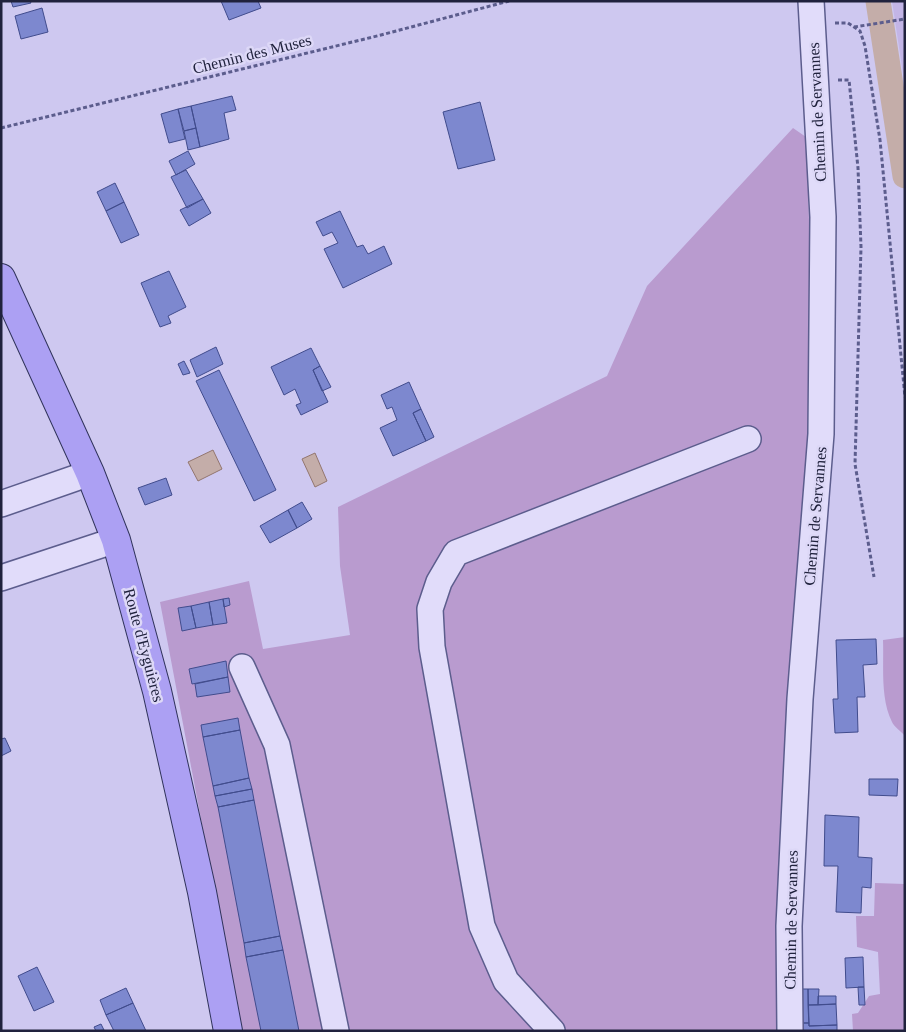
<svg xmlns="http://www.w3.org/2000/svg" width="906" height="1032" viewBox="0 0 906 1032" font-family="Georgia,serif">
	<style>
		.farmland { fill: #c3b5e6 }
		.green { fill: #b99bcf }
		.water { fill: #c4ada9; stroke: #93766f }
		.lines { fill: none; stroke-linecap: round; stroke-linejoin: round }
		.canal { stroke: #c4ada9; stroke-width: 25 }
		.building { fill: #7d88cf; stroke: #414c8d }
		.minor-casing { stroke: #5c5d8d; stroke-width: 28 }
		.major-casing { stroke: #30335b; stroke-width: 30 }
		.path { stroke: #5c5d8d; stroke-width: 3; stroke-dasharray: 4 2.5; stroke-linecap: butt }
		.minor { stroke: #e1dcfa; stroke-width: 25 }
		.major { stroke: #aca0f3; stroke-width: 28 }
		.labels { text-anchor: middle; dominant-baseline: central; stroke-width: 5; stroke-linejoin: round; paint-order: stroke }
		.street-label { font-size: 16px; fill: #20223d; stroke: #ddd8f7 }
	</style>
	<rect width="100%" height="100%" fill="#cec8f0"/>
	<path class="farmland" d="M 892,1 L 905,1 L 905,87 L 894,14 Z"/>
	<path class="green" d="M 793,128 L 806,137 L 812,302 L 808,486 L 779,1031 L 241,1031 L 160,602 L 249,581 L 263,649 L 350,635 L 340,566 L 338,507 L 607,376 L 647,286 Z
		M 905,637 L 905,736 C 901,731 894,727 892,722 C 880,698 884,666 883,640 Z
		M 875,883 L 905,884 L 905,1031 L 853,1031 L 852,1014 L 858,1013 L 869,996 L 880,994 L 878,952 L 857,947 L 856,916 L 874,916 Z"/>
	<path class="water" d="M 213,450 L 222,469 L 198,481 L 188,462 Z
		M 315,453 L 327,481 L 315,487 L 302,459 Z"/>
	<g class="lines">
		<path class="canal" d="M 878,1 L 905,176"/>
	</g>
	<path class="building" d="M 11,1 L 30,1 L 31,3 L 13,7 Z
		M 221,1 L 258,1 L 261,8 L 229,20 Z
		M 42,8 L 48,32 L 21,39 L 15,16 Z
		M 232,96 L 236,110 L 224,113 L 229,139 L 200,147 L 191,106 Z
		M 480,102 L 495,160 L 458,169 L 443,112 Z
		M 191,106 L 196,128 L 184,131 L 178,109 Z
		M 178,109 L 185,139 L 169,143 L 161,114 Z
		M 196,128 L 200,147 L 188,150 L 184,131 Z
		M 188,151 L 195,164 L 176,175 L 169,161 Z
		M 186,170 L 203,199 L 187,208 L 171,177 Z
		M 115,183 L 124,202 L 106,211 L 97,192 Z
		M 203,199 L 211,213 L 189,226 L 180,210 Z
		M 124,202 L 139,235 L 121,243 L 106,211 Z
		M 340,211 L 357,247 L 363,245 L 368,254 L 384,246 L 392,264 L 343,288 L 324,249 L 338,243 L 332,232 L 323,236 L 316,222 Z
		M 169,271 L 186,307 L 168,316 L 171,323 L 160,327 L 141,283 Z
		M 216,347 L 223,364 L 197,377 L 190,360 Z
		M 311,348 L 320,366 L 313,370 L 328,402 L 301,415 L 296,405 L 301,403 L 295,389 L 284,395 L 271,367 Z
		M 184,361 L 190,373 L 183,375 L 178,364 Z
		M 320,366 L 331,387 L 322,391 L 313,370 Z
		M 219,370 L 276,490 L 254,501 L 196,381 Z
		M 409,382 L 421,409 L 413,413 L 426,441 L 393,456 L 380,428 L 397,420 L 392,407 L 387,409 L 381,395 Z
		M 421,409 L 434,437 L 426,441 L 413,413 Z
		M 166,478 L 172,495 L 145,505 L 138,488 Z
		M 302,502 L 312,519 L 297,528 L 288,510 Z
		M 288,510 L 297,528 L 270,543 L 260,526 Z
		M 229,598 L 230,605 L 224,607 L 223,599 Z
		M 223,599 L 227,623 L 213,625 L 209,602 Z
		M 209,602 L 213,625 L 196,628 L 191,606 Z
		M 191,606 L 196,628 L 182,631 L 178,608 Z
		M 876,639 L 877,664 L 863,665 L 865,697 L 857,697 L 858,732 L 835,733 L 833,699 L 838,699 L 836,640 Z
		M 226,661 L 228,677 L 192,684 L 189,669 Z
		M 228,677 L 230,692 L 197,697 L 195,684 Z
		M 238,718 L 240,730 L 203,737 L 201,725 Z
		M 240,730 L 249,778 L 213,786 L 203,737 Z
		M 5,738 L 11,751 L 1,756 L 1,739 Z
		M 249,778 L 252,789 L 215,796 L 213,786 Z
		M 869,779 L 898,779 L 897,796 L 869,795 Z
		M 252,789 L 254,800 L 218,807 L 215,796 Z
		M 254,800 L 280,936 L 244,943 L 218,807 Z
		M 825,815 L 859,817 L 858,857 L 872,858 L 871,888 L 862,887 L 861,913 L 836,912 L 838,866 L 824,866 Z
		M 280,936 L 283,950 L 246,957 L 244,943 Z
		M 283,950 L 299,1031 L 261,1031 L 246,957 Z
		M 863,957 L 864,987 L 846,988 L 845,958 Z
		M 37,967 L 54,1002 L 34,1011 L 18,976 Z
		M 858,987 L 864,987 L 865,1005 L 859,1005 Z
		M 126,988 L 133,1003 L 106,1015 L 100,1000 Z
		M 800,989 L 808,989 L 809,1023 L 800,1023 Z
		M 808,989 L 819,989 L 818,1005 L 808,1005 Z
		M 818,996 L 836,996 L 836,1004 L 818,1005 Z
		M 133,1003 L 146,1031 L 114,1031 L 106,1015 Z
		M 836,1004 L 837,1025 L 809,1026 L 808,1005 Z
		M 802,1023 L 809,1023 L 809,1026 L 837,1025 L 837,1031 L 802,1031 Z
		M 101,1024 L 104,1030 L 96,1031 L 94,1027 Z"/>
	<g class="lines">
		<g class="minor-casing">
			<path id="minor" d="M 1,504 L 90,473
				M 1,578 L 116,540
				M 242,667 L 277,745 L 336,1031
				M 552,1031 L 506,981 L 482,926 L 432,647 L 430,609 L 439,582 L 456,553 L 748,439
				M 790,1031 L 789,926 L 800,699 L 821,434 L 823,217 L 811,1"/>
		</g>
		<g class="major-casing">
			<path id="major" d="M 1,278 L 90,473 L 116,540 L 157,691 L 202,892 L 228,1031"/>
		</g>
		<path class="path" d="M 835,23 L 848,23 L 860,31 L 865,46 L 880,140 L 905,397
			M 854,27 L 905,19
			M 838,80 L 849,80 L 858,168 L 861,247 L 855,464 L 874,577
			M 1,128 L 381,35 L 509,1"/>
		<use href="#minor" class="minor"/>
		<use href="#major" class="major"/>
	</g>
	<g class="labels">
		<g class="street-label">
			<text transform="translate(252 54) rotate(-14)">Chemin des Muses</text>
			<text transform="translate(817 112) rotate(-93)">Chemin de Servannes</text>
			<text transform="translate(815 516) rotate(-85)">Chemin de Servannes</text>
			<text transform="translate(144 645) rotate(75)">Route d'Eyguières</text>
			<text transform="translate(791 920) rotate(-89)">Chemin de Servannes</text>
		</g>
	</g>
	<rect width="906" height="1032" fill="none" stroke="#20223d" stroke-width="5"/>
</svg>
